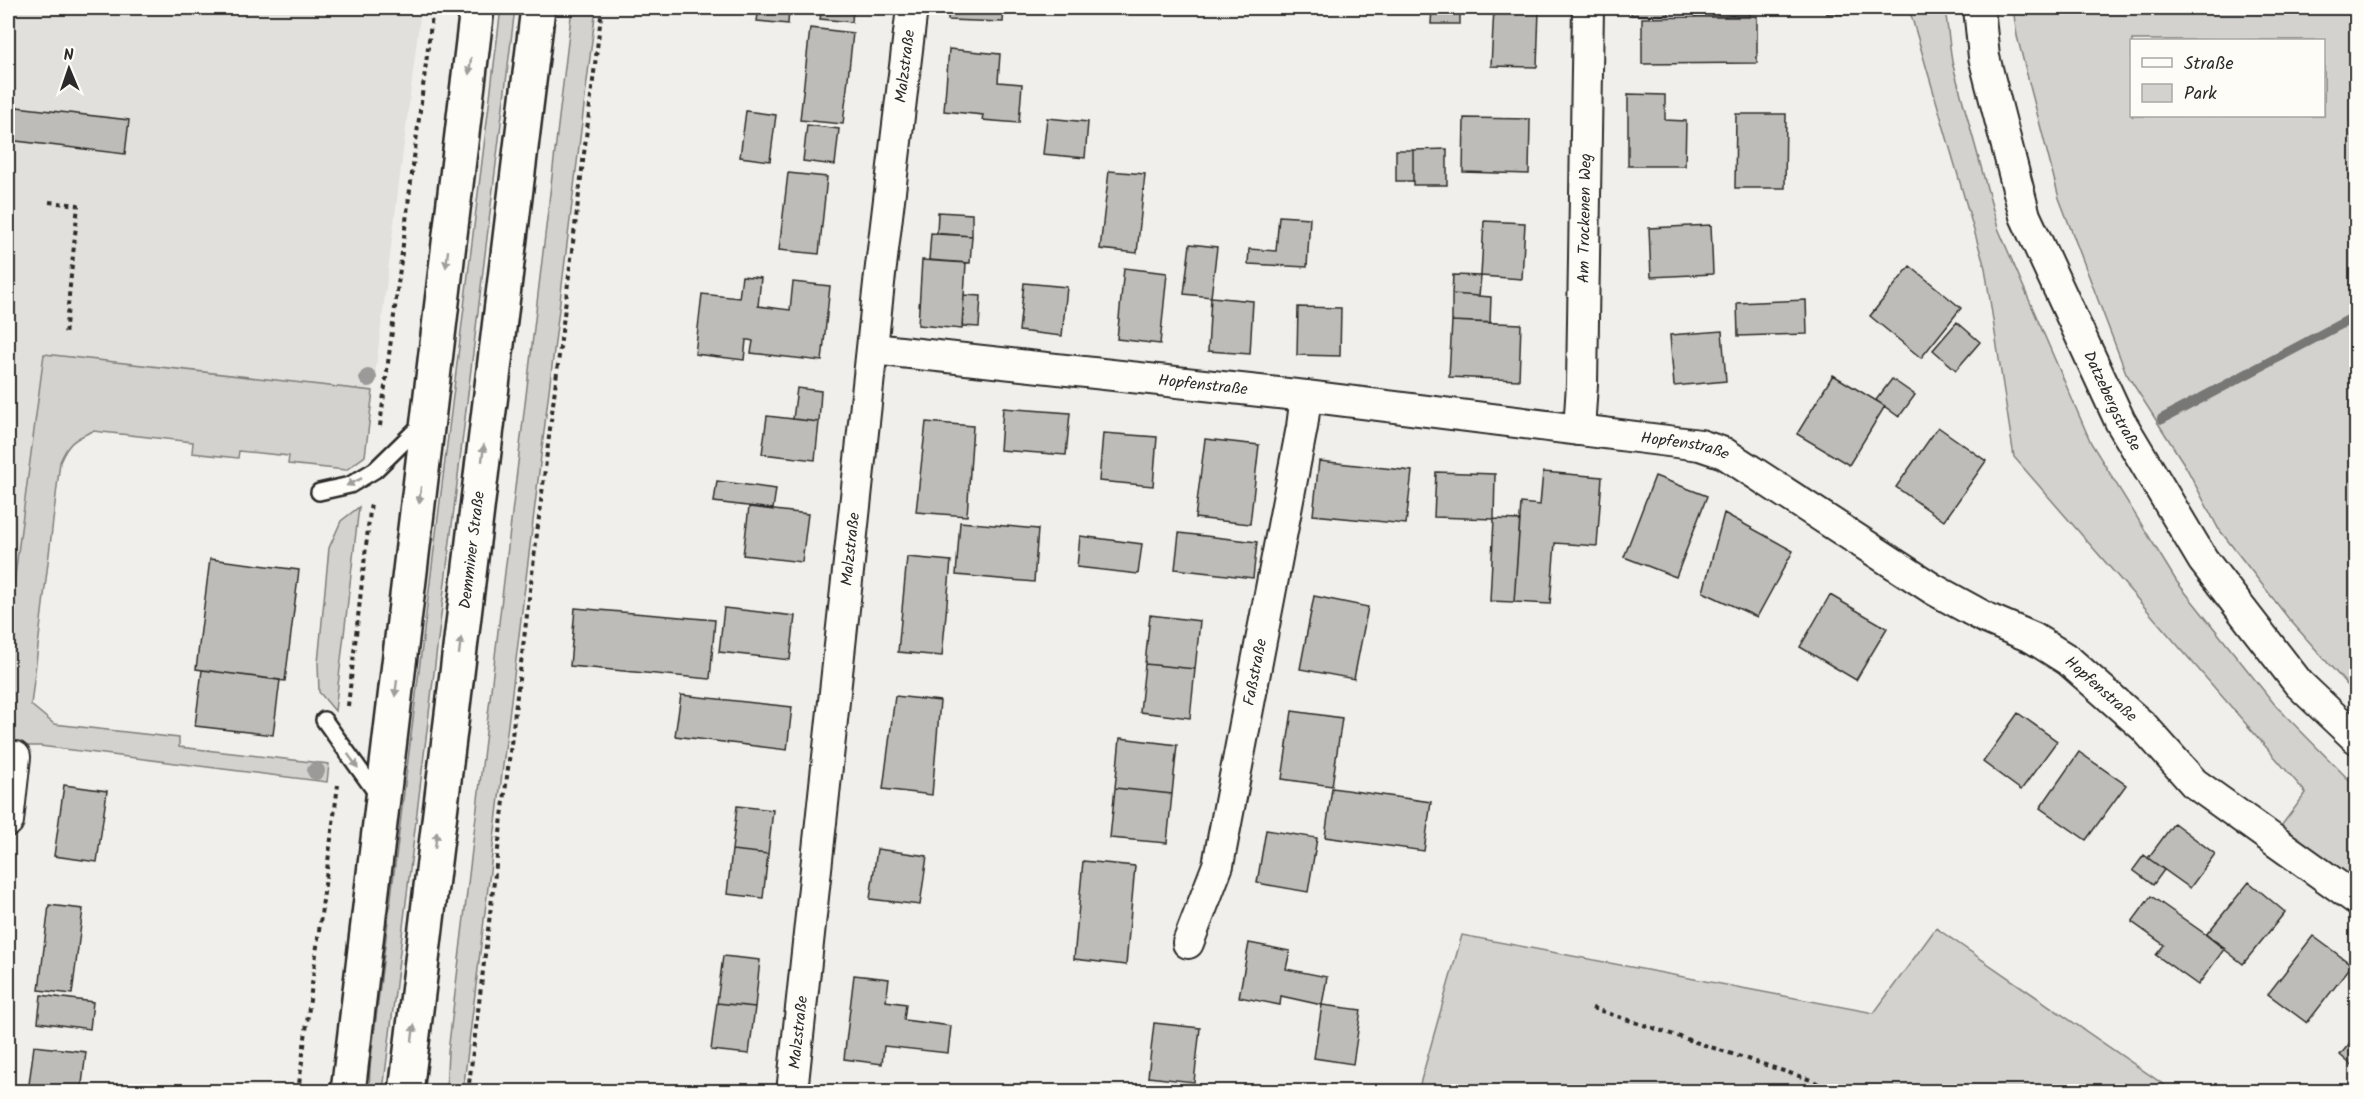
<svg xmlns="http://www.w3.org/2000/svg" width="2364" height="1099" viewBox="0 0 2364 1099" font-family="Kalam,sans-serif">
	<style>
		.built { fill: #e1e0dc }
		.green { fill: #d3d2cf; stroke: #7f7e7d; stroke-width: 1.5; fill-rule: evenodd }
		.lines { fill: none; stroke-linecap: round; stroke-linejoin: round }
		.stream { stroke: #777775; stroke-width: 10 }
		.building { fill: #bdbcb8; stroke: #2b2b2b; stroke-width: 1.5 }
		.lane-casing { stroke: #2b2b2b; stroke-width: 20 }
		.street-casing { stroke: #2b2b2b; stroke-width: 34 }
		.secondary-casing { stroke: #2b2b2b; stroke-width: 38 }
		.path { stroke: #2b2b2b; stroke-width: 4; stroke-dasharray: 4.5 4.5; stroke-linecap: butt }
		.lane { stroke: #fdfcf7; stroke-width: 15 }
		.street { stroke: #fdfcf7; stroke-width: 30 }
		.secondary { stroke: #fdfcf7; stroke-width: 33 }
		.tree { fill: #9b9a98 }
		.oneway { fill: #9e9e9b }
		.labels { text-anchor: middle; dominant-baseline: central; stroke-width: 6; stroke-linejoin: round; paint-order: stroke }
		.street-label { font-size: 16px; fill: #2b2b2b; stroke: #fdfcf7 }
	</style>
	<rect width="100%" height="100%" fill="#f0efeb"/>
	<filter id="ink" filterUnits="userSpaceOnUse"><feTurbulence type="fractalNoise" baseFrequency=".0167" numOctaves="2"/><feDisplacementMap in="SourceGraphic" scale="12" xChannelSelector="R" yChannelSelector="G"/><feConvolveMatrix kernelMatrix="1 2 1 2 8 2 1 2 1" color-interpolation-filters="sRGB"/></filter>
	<g filter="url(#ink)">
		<path class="built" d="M 8,8 L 421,8 L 373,391 L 44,354 L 8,629 Z"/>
		<path class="green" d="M 501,8 L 515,8 L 383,1091 L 369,1091 L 370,1067 Z
			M 572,8 L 596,8 L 463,1091 L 446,1091 L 448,1052 Z
			M 1909,8 L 1945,8 L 1952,62 L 1998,228 L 2091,443 L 2177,582 L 2276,706 L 2356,787 L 2356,880 L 2281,826 L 2306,793 L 2014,457 L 1985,268 Z
			M 2013,8 L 2356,8 L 2356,695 L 2289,619 L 2218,528 L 2186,467 L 2126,373 L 2059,198 L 2017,36 ZM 2132,40 L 2324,40 L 2324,116 L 2132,116 Z
			M 44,354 L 373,391 L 365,456 L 346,470 L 288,464 L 289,456 L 239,451 L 238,458 L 192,453 L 193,442 L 93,431 C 74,439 68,443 60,462 L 31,705 L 54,724 L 179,738 L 179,747 L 329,764 L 327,782 L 40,746 L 18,746 L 8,750 L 8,629 Z
			M 359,507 L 335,711 L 319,692 L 318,663 L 329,548 L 341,521 Z
			M 1936,928 L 2170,1089 L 2168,1092 L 1418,1091 L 1462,935 L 1874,1013 Z"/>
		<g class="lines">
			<path class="stream" d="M 2162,419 L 2356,316"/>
		</g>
		<path class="building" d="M 759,8 L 789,8 L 788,24 L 757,21 Z
			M 822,8 L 853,8 L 852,22 L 820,19 Z
			M 948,8 L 1004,8 L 1003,22 L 948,20 Z
			M 1432,8 L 1460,8 L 1460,24 L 1431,24 Z
			M 1494,8 L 1539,10 L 1537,67 L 1491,66 Z
			M 1631,8 L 1669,8 L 1669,15 L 1631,15 Z
			M 1695,8 L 1750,8 L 1750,17 L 1695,17 Z
			M 1827,8 L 1857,8 L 1857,14 L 1827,14 Z
			M 1757,16 L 1757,63 L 1642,64 L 1642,18 Z
			M 810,28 L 853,33 L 843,124 L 800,120 Z
			M 949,49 L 1000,54 L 998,82 L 1022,84 L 1019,123 L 982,120 L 983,115 L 944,111 Z
			M 1628,94 L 1665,95 L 1665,120 L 1686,121 L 1685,166 L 1628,166 Z
			M 8,106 L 129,120 L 125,154 L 8,140 Z
			M 746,111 L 776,115 L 770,161 L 740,157 Z
			M 1736,114 L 1786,114 L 1785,188 L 1735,188 Z
			M 1047,118 L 1088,122 L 1085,158 L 1043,154 Z
			M 1464,118 L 1530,119 L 1529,174 L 1463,172 Z
			M 807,125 L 839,129 L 835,165 L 803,161 Z
			M 1447,149 L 1447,185 L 1413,185 L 1413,150 Z
			M 1396,150 L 1413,150 L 1413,181 L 1396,181 Z
			M 1109,171 L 1145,174 L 1137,253 L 1100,249 Z
			M 788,173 L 827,177 L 819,254 L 779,250 Z
			M 938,212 L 972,214 L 972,236 L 937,234 Z
			M 1279,216 L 1310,218 L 1307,267 L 1248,264 L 1249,249 L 1276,251 Z
			M 1484,221 L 1525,223 L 1522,279 L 1481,276 Z
			M 1711,225 L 1713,274 L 1651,277 L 1649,228 Z
			M 931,233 L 972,236 L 970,263 L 929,260 Z
			M 1190,244 L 1217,247 L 1211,297 L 1184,294 Z
			M 922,260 L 966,263 L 962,329 L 918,325 Z
			M 1910,266 L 1961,308 L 1921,358 L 1870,316 Z
			M 1124,268 L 1167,273 L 1160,344 L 1117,339 Z
			M 1453,275 L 1481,276 L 1479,296 L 1452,294 Z
			M 742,276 L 761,278 L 758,306 L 790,310 L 793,282 L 830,286 L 822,361 L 751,353 L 753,341 L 749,340 L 746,340 L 744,360 L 695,354 L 702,294 L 739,298 Z
			M 1024,283 L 1067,287 L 1062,336 L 1019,331 Z
			M 1452,294 L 1491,297 L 1490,323 L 1452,321 Z
			M 964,295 L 981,296 L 979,327 L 962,326 Z
			M 1211,297 L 1253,301 L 1250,354 L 1208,351 Z
			M 1806,300 L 1807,334 L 1738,336 L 1737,303 Z
			M 1298,307 L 1341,308 L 1340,356 L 1297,355 Z
			M 1452,321 L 1521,324 L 1519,380 L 1449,377 Z
			M 1957,322 L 1980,342 L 1956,370 L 1933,350 Z
			M 1722,331 L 1726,381 L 1674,386 L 1670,335 Z
			M 1833,375 L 1885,406 L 1849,465 L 1797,434 Z
			M 1892,379 L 1915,395 L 1899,417 L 1876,400 Z
			M 797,388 L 821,391 L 819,422 L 793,419 Z
			M 1003,408 L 1070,413 L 1066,455 L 1000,450 Z
			M 767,416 L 819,422 L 815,460 L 762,454 Z
			M 926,422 L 973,426 L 967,516 L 916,512 Z
			M 1938,427 L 1986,461 L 1944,521 L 1896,487 Z
			M 1103,433 L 1157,437 L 1153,486 L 1099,481 Z
			M 1205,439 L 1259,445 L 1250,524 L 1195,518 Z
			M 1319,461 L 1412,471 L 1406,524 L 1313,515 Z
			M 1436,472 L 1495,474 L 1494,519 L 1434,517 Z
			M 1543,472 L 1602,477 L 1597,546 L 1555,543 L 1550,604 L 1514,602 L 1521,503 L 1540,505 Z
			M 1655,476 L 1707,496 L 1676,577 L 1624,557 Z
			M 717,481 L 776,489 L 773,509 L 714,502 Z
			M 749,507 L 808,514 L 802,562 L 743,555 Z
			M 1724,513 L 1793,551 L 1757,617 L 1703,592 Z
			M 1494,519 L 1520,520 L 1514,602 L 1490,601 Z
			M 960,522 L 1038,529 L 1034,582 L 956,575 Z
			M 1179,533 L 1257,542 L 1253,578 L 1175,569 Z
			M 1080,536 L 1142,544 L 1138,574 L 1077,567 Z
			M 907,557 L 951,561 L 942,656 L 898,652 Z
			M 210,559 L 299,570 L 285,681 L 196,669 Z
			M 1830,595 L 1887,628 L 1856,680 L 1800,647 Z
			M 1314,596 L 1368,607 L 1354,679 L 1300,669 Z
			M 575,608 L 715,620 L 710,679 L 570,666 Z
			M 724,608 L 795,616 L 790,660 L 719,652 Z
			M 1150,615 L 1200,621 L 1195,669 L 1145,664 Z
			M 1145,664 L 1195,669 L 1190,718 L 1140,712 Z
			M 202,670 L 280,680 L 273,735 L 195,726 Z
			M 681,695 L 792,707 L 787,750 L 675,736 Z
			M 895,696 L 940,701 L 932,795 L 883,789 Z
			M 1292,711 L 1342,718 L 1332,786 L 1282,779 Z
			M 2018,713 L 2057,741 L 2021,790 L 1983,762 Z
			M 1120,738 L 1177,745 L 1172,794 L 1115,788 Z
			M 2079,752 L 2126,785 L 2086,840 L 2040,808 Z
			M 64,785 L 107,791 L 97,862 L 54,856 Z
			M 1115,788 L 1172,794 L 1167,843 L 1110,838 Z
			M 1332,788 L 1431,802 L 1424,851 L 1325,837 Z
			M 737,806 L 773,810 L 768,854 L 732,850 Z
			M 2174,823 L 2215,854 L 2190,888 L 2148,858 Z
			M 1266,830 L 1317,838 L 1308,892 L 1257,883 Z
			M 877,849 L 927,856 L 920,905 L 870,899 Z
			M 732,850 L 768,854 L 763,898 L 727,894 Z
			M 2144,855 L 2164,870 L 2153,885 L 2133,870 Z
			M 1083,861 L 1135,866 L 1126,965 L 1074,959 Z
			M 2249,882 L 2285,912 L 2243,964 L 2206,935 Z
			M 2151,896 L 2225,948 L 2198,985 L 2156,955 L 2164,945 L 2132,922 Z
			M 49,905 L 83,909 L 72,994 L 39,990 Z
			M 2313,936 L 2352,965 L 2307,1023 L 2268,994 Z
			M 1249,943 L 1290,951 L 1286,969 L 1327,977 L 1322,1005 L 1281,996 L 1280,1005 L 1239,997 Z
			M 723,956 L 760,960 L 755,1007 L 717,1003 Z
			M 854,975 L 889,979 L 886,1001 L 906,1004 L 904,1020 L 951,1026 L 948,1053 L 884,1046 L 882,1064 L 844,1059 Z
			M 41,995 L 93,1002 L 90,1029 L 38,1022 Z
			M 717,1003 L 755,1007 L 749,1054 L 711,1050 Z
			M 1322,1005 L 1361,1010 L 1353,1064 L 1314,1058 Z
			M 1154,1023 L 1200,1028 L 1194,1082 L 1148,1077 Z
			M 2356,1036 L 2356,1069 L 2340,1055 Z
			M 34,1046 L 86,1052 L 81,1092 L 28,1092 Z"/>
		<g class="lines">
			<g class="lane-casing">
				<path id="lane" d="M 319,492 L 350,485 L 375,470 L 423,423
					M 324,720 L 380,798"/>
			</g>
			<g class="street-casing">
				<g id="street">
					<path id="s1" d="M 1979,8 L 1984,57 L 2025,216 L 2120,421 L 2203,560 L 2299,684 L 2356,738"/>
					<path id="s2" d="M 873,349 L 1306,396 L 1700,445 L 1724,453 L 1933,589 L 1986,618 L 2033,638 L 2068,660 L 2144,727 L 2194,783 L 2356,899"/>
					<path id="s3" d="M 1579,430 L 1582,384 L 1588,8"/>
					<path d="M 8,821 L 15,757"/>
					<path id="s4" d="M 1188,943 L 1218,865 L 1302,427 L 1306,396"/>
					<path id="s5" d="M 792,1092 L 879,283 L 912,8"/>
				</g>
			</g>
			<g class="secondary-casing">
				<g id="secondary">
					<path d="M 348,1092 L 477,8"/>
					<path id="s6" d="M 406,1092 L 538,8"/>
				</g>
			</g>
			<path class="path" d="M 49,202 L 78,205 L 65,336
				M 380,426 L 433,8
				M 348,706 L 371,502
				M 1592,1008 L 1811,1080 L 1834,1092
				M 298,1092 L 338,785
				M 468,1092 L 602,8"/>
			<use href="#lane" class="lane"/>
			<use href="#street" class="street"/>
			<use href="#secondary" class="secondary"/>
		</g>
		<g class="tree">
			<circle cx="368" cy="378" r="9"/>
			<circle cx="316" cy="771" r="9"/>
		</g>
		<defs><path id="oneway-solid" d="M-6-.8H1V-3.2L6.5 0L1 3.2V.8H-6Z" transform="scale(1.5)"/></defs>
		<g class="oneway">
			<use href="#oneway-solid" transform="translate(470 66) rotate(97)"/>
			<use href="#oneway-solid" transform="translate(447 259) rotate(97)"/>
			<use href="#oneway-solid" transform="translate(483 453) rotate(-83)"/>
			<use href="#oneway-solid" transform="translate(354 482) rotate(154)"/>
			<use href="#oneway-solid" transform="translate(420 495) rotate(97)"/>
			<use href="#oneway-solid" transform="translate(460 646) rotate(-83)"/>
			<use href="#oneway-solid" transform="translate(396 688) rotate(97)"/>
			<use href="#oneway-solid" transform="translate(353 761) rotate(54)"/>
			<use href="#oneway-solid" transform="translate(436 840) rotate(-83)"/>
			<use href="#oneway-solid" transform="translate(413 1033) rotate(-83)"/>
		</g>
	</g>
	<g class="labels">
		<g class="street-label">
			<text stroke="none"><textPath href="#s5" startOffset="1032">Malzstraße</textPath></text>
			<text stroke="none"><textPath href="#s3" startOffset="212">Am Trockenen Weg</textPath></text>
			<text stroke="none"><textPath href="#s2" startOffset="332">Hopfenstraße</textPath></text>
			<text stroke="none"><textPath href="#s1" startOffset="418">Datzebergstraße</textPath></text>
			<text stroke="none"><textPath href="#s2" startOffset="818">Hopfenstraße</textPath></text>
			<text stroke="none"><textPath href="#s5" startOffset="546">Malzstraße</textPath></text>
			<text stroke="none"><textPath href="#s6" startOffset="546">Demminer Straße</textPath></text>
			<text stroke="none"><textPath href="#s4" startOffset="280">Faßstraße</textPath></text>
			<text stroke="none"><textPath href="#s2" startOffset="1304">Hopfenstraße</textPath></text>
			<text stroke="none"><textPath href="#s5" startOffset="60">Malzstraße</textPath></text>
		</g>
	</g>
	<rect width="2364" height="1099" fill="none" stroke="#fdfcf7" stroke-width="30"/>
	<rect x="15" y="15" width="2334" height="1069" fill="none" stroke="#2b2b2b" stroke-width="2" filter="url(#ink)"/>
	<rect x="2130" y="39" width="195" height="78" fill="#fdfcf7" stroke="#a9a8a5" stroke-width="1.5"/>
	<rect x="2142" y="58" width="30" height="9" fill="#fdfcf7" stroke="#a9a8a5" stroke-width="1.5"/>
	<text x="2184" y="69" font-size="18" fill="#2b2b2b">Straße</text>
	<rect x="2142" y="84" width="30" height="18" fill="#d3d2cf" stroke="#a9a8a5" stroke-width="1.5"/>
	<text x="2184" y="99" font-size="18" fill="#2b2b2b">Park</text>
	<g transform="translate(69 69) rotate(358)" stroke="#fdfcf7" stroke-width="4.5" paint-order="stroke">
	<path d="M0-4.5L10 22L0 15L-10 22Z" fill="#2b2b2b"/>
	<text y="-9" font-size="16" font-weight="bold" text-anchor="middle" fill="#2b2b2b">N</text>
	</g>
</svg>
